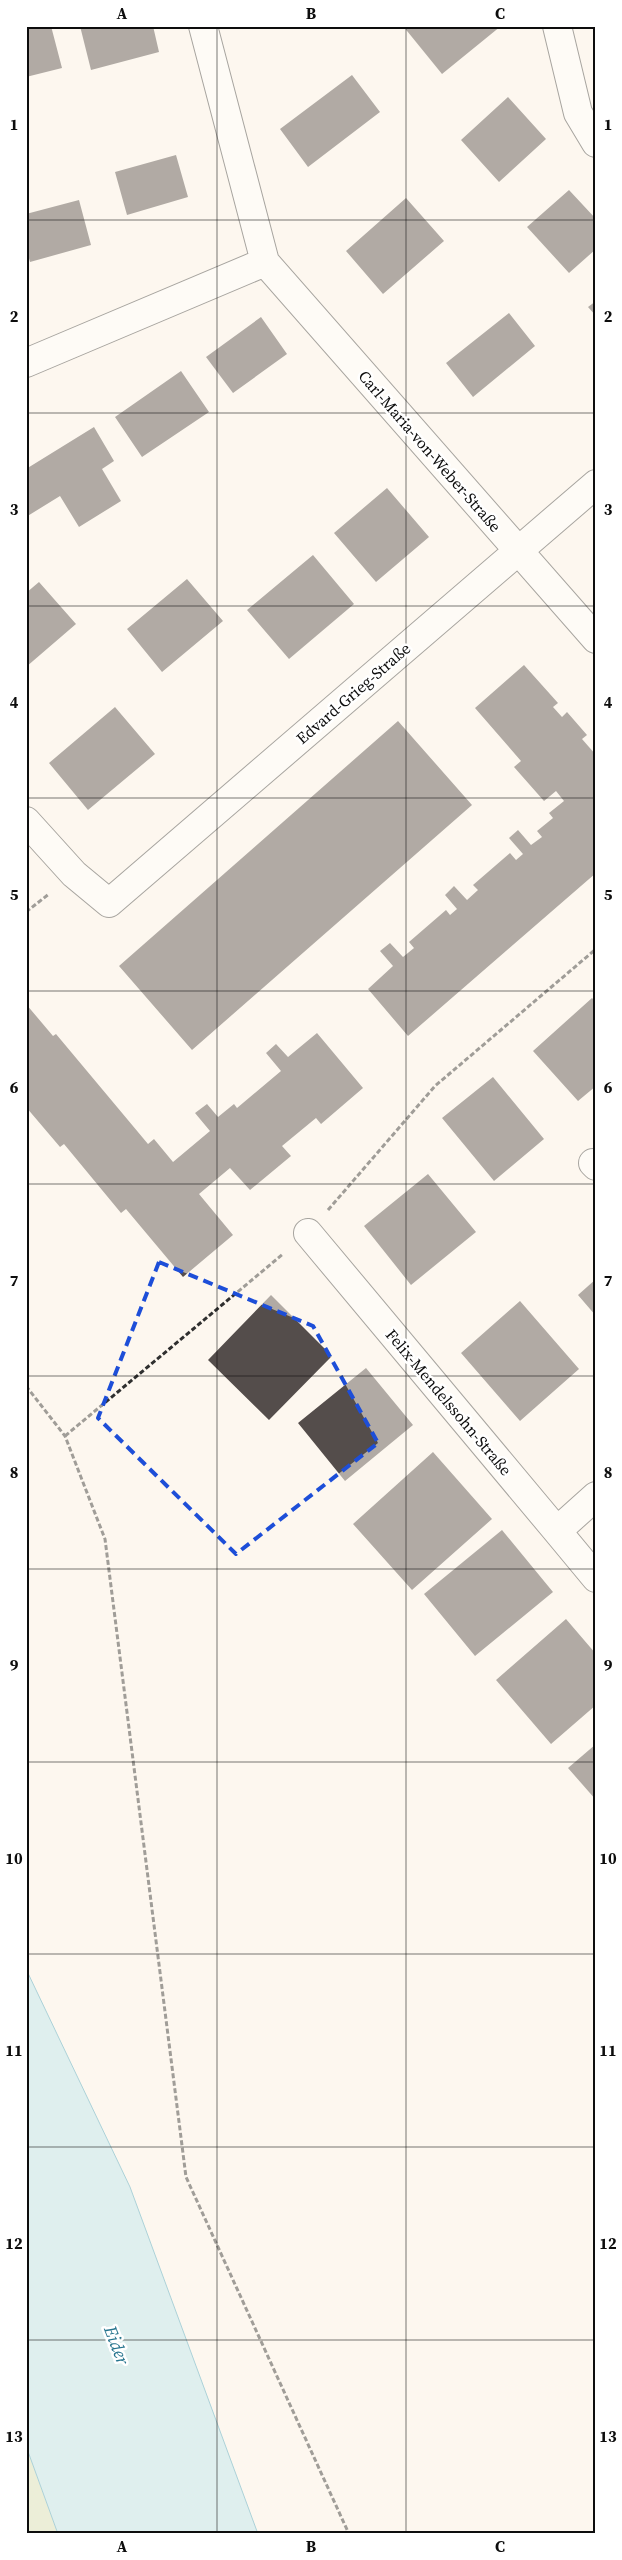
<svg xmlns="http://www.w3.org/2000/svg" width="622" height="2560" viewBox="0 0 622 2560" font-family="'Source Serif 4',serif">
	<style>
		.green { fill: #d7e3bc }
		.water { fill: #bae4ee; stroke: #4aa3bc }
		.building { fill: #544d4b }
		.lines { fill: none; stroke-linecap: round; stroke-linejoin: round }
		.minor-casing { stroke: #404040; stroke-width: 30 }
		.path { stroke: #2f2f2f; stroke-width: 3; stroke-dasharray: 5 2.5; stroke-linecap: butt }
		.minor { stroke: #fff; stroke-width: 28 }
		.marked { fill: none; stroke: #1d4ed8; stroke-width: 4; stroke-dasharray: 10 6; stroke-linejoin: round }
		.grid { fill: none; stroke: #0d0d0d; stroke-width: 1; stroke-opacity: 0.55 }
		.labels { text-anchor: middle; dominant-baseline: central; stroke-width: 5; stroke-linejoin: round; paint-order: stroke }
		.street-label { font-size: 16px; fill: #0d0d0d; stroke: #fff }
		.water-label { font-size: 18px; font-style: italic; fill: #26748e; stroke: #fff }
		.neatline { fill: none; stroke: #0d0d0d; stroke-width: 2 }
		.grid-label { font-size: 16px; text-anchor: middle; font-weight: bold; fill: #0d0d0d }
	</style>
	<rect width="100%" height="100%" fill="#fdf7ef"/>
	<path class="green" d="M 26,2446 L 58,2534 L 26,2534 Z"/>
	<path class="water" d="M 26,1969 L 130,2187 L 258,2534 L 58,2534 L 26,2446 Z"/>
	<path class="building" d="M 26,26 L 51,26 L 62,68 L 26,77 Z
		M 80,26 L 153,26 L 159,52 L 91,70 Z
		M 403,26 L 501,26 L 442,74 Z
		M 352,75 L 380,112 L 308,167 L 280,129 Z
		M 508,97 L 546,139 L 499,182 L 461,140 Z
		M 176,155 L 188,197 L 127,215 L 115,172 Z
		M 569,190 L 596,219 L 596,249 L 569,273 L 527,227 Z
		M 406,198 L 444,241 L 383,294 L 346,251 Z
		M 79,200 L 91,245 L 30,262 L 26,247 L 26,214 Z
		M 596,301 L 596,316 L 588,307 Z
		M 509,313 L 535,346 L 473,397 L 446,363 Z
		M 261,317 L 287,354 L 233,393 L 206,357 Z
		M 181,371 L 209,412 L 142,457 L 115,417 Z
		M 94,427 L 114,461 L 102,469 L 121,501 L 79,527 L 60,496 L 26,517 L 26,469 Z
		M 387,488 L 429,537 L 376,582 L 334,533 Z
		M 313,555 L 354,604 L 289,659 L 247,610 Z
		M 187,579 L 223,621 L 162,672 L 127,629 Z
		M 39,582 L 76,624 L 26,667 L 26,593 Z
		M 524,665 L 558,703 L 553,707 L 562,717 L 567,712 L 587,735 L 582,739 L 596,755 L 596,873 L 408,1036 L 368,989 L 393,966 L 380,951 L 390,943 L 403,957 L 414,948 L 409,942 L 446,910 L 450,915 L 457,909 L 445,895 L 454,886 L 467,900 L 478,890 L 473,885 L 510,853 L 516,860 L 523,854 L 509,838 L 518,830 L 531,845 L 542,837 L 537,831 L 553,818 L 549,813 L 564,801 L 556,791 L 544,801 L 514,767 L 521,761 L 475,708 Z
		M 115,707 L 155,754 L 88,810 L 49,763 Z
		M 398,721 L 472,805 L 192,1050 L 119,966 Z
		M 592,998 L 596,1002 L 596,1086 L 578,1101 L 533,1051 Z
		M 26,1004 L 53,1036 L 56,1034 L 148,1144 L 154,1139 L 173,1162 L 210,1131 L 195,1113 L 207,1104 L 218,1117 L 234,1104 L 237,1108 L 281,1071 L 266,1053 L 276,1044 L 288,1057 L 317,1033 L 363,1088 L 321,1124 L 316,1118 L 282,1146 L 291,1156 L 250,1190 L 230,1168 L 199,1194 L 233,1235 L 183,1277 L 126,1209 L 121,1213 L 64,1144 L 60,1147 L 26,1107 Z
		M 493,1077 L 544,1139 L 494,1181 L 442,1118 Z
		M 428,1174 L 476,1232 L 411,1285 L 364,1226 Z
		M 596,1279 L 596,1316 L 578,1295 Z
		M 271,1295 L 332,1356 L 269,1420 L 208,1360 Z
		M 520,1301 L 579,1369 L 520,1421 L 461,1353 Z
		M 366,1368 L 413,1425 L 345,1481 L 298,1423 Z
		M 433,1452 L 492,1519 L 412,1590 L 353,1524 Z
		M 502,1530 L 553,1592 L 475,1656 L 424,1594 Z
		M 566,1619 L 596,1654 L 596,1705 L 551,1744 L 496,1680 Z
		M 596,1744 L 596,1800 L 568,1768 Z"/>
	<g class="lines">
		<g class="minor-casing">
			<path id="minor" d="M 203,26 L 265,262 L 596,639
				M 557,26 L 578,113 L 596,143
				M 26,363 L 265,262
				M 26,821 L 74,874 L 109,903 L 596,484
				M 593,1163 L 596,1166
				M 308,1233 L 557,1531 L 596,1496
				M 557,1531 L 596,1578"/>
		</g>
		<path class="path" d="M 26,912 L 49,894
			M 328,1210 L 435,1086 L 596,949
			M 26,1386 L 65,1436 L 105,1539 L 186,2177 L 349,2534
			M 65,1436 L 283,1254"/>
		<use href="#minor" class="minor"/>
	</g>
	<path d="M0 0H622V2560H0ZM 159,1262 L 313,1326 L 378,1443 L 236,1554 L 98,1418 Z" fill="#fdf7ef" fill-opacity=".55" fill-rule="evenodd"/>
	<path class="marked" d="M 159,1262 L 313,1326 L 378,1443 L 236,1554 L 98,1418 Z"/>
	<path class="grid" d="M 217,26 L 217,2534M 406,26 L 406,2534M 26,220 L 596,220M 26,413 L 596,413M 26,606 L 596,606M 26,798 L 596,798M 26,991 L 596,991M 26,1184 L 596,1184M 26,1376 L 596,1376M 26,1569 L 596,1569M 26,1762 L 596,1762M 26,1954 L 596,1954M 26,2147 L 596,2147M 26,2340 L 596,2340"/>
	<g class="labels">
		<g class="street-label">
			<text transform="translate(430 451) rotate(49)">Carl-Maria-von-Weber-Straße</text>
			<text transform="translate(353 693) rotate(-41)">Edvard-Grieg-Straße</text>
			<text transform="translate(449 1402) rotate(50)">Felix-Mendelssohn-Straße</text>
		</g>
		<g class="water-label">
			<text transform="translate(117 2345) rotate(69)">Eider</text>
		</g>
	</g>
	<rect width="622" height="2560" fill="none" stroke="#ffffff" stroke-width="55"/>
	<rect x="28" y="28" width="566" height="2504" class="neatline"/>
	<g class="grid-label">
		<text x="122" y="19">A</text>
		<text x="311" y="19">B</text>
		<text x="500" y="19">C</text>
		<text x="14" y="130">1</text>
		<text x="608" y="130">1</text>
		<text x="14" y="322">2</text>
		<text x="608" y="322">2</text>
		<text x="14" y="515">3</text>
		<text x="608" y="515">3</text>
		<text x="14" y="708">4</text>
		<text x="608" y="708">4</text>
		<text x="14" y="900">5</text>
		<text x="608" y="900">5</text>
		<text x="14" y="1093">6</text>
		<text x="608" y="1093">6</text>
		<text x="14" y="1286">7</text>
		<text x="608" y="1286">7</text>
		<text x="14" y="1478">8</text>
		<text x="608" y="1478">8</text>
		<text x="14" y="1671">9</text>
		<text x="608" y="1671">9</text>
		<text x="14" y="1864">10</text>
		<text x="608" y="1864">10</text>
		<text x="14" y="2056">11</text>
		<text x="608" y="2056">11</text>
		<text x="14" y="2249">12</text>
		<text x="608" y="2249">12</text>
		<text x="14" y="2442">13</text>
		<text x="608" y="2442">13</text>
		<text x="122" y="2552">A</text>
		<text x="311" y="2552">B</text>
		<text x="500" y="2552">C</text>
	</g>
</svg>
